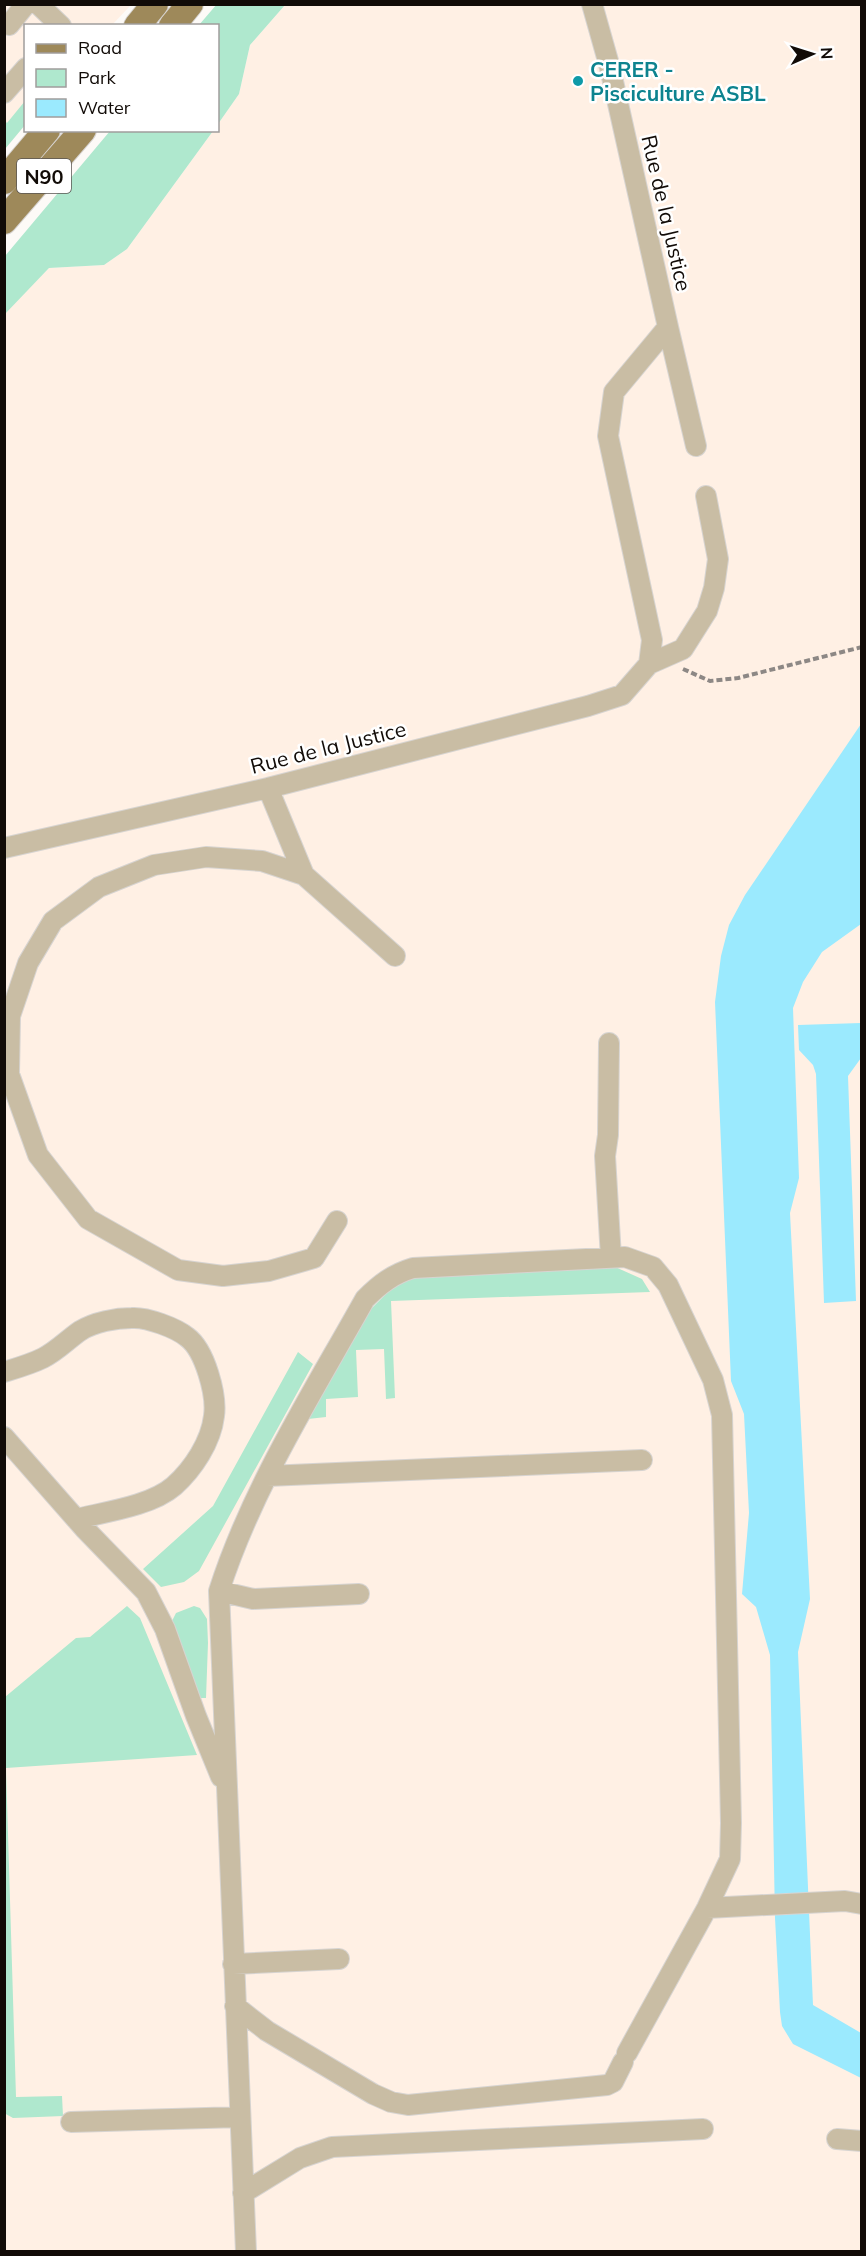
<svg xmlns="http://www.w3.org/2000/svg" width="866" height="2256" viewBox="0 0 866 2256" font-family="Mulish,sans-serif">
	<style>
		.built { fill: #fff0e4 }
		.green { fill: #afe8ce }
		.water { fill: #9beafe }
		.lines { fill: none; stroke-linecap: round; stroke-linejoin: round }
		.minor-casing { stroke: #d7d4d1; stroke-width: 22 }
		.major-casing { stroke: #d7d4d1; stroke-width: 28 }
		.path { stroke: #8d8885; stroke-width: 4; stroke-dasharray: 6 3; stroke-linecap: butt }
		.minor { stroke: #c9bda4; stroke-width: 20 }
		.major { stroke: #9e895a; stroke-width: 26 }
		.culture-dot { fill: #0f9aa8; stroke: #fff; stroke-width: 2 }
		.labels { text-anchor: middle; dominant-baseline: central; stroke-width: 5; stroke-linejoin: round; paint-order: stroke }
		.shield { fill: #fff; stroke: #585451; stroke-width: 1.5 }
		.shield-label { font-size: 20px; font-weight: bold; fill: #110b07 }
		.culture-label { font-size: 21px; font-weight: bold; fill: #0d838f; stroke: #fff; text-anchor: start }
		.street-label { font-size: 21px; fill: #110b07; stroke: #fff }
	</style>
	<rect width="100%" height="100%" fill="#fdfaf7"/>
	<path class="built" d="M 5,5 L 131,5 L 112,25 L 26,26 L 25,125 L 5,149 Z
		M 285,5 L 861,5 L 861,2251 L 5,2251 L 4,314 L 49,268 L 104,265 L 127,249 L 213,131 L 218,130 L 218,124 L 239,94 L 250,45 Z"/>
	<path class="green" d="M 217,4 L 285,5 L 250,45 L 239,94 L 218,124 L 218,26 L 199,25 Z
		M 25,101 L 25,125 L 5,149 L 5,121 L 7,123 Z
		M 110,131 L 213,131 L 127,249 L 104,265 L 49,268 L 5,314 L 5,256 Z
		M 613,1266 L 642,1279 L 650,1292 L 391,1301 L 395,1398 L 386,1399 L 384,1349 L 356,1350 L 358,1397 L 326,1399 L 326,1417 L 308,1419 L 368,1312 L 388,1292 L 416,1274 Z
		M 298,1352 L 313,1364 L 199,1571 L 184,1582 L 161,1587 L 143,1569 L 213,1506 Z
		M 127,1606 L 140,1618 L 197,1755 L 6,1768 L 16,2097 L 62,2096 L 63,2116 L 13,2118 L 4,2113 L 5,1697 L 76,1638 L 90,1637 Z
		M 194,1606 L 200,1608 L 207,1619 L 208,1643 L 206,1698 L 199,1698 L 174,1632 L 172,1621 L 176,1613 Z"/>
	<path class="water" d="M 861,724 L 861,924 L 822,952 L 803,982 L 793,1008 L 799,1178 L 790,1213 L 810,1599 L 798,1652 L 813,2005 L 861,2033 L 861,2078 L 793,2044 L 782,2026 L 780,2012 L 775,1918 L 770,1655 L 756,1607 L 742,1594 L 749,1513 L 744,1414 L 731,1381 L 715,1002 L 721,956 L 729,925 L 745,895 Z
		M 861,1023 L 861,1058 L 848,1076 L 856,1301 L 824,1303 L 816,1074 L 813,1065 L 799,1050 L 798,1025 Z"/>
	<g class="lines">
		<g class="minor-casing">
			<path id="minor" d="M 38,4 L 61,26
				M 592,4 L 610,68 L 668,327 L 614,392 L 608,436 L 652,640 L 649,664
				M 9,25 L 26,4
				M 4,93 L 26,68
				M 668,327 L 696,446
				M 268,788 L 304,875 L 395,956
				M 4,848 L 268,788 L 588,706 L 622,695 L 649,664 L 683,649 L 707,611 L 714,588 L 718,559 L 706,496
				M 304,875 L 262,861 L 206,857 L 154,865 L 99,887 L 53,921 L 28,963 L 10,1016 L 9,1074 L 38,1155 L 88,1219 L 178,1270 L 223,1276 L 269,1271 L 314,1258 L 337,1221
				M 609,1043 L 608,1135 L 605,1156 L 611,1258
				M 4,1372 C 17,1368 31,1364 43,1358 C 57,1351 67,1340 80,1331 C 94,1322 116,1318 132,1318 C 147,1317 176,1328 187,1337 C 205,1350 217,1395 214,1416 C 211,1442 193,1469 174,1486 C 151,1506 105,1512 76,1519
				M 4,1437 L 84,1528 L 146,1592 L 165,1629 L 196,1716 L 221,1777
				M 267,1476 L 642,1460
				M 219,1591 L 253,1599 L 359,1594
				M 707,1908 L 845,1901 L 862,1904
				M 233,1964 L 339,1959
				M 235,2006 L 267,2031 L 373,2094 L 391,2102 L 408,2105 L 607,2085 L 613,2082 L 623,2062
				M 71,2122 L 240,2117
				M 837,2139 L 862,2141
				M 243,2193 L 300,2158 L 332,2147 L 703,2129
				M 246,2252 L 219,1591 C 252,1488 312,1394 365,1299 C 380,1284 393,1274 413,1268 L 625,1257 L 653,1267 L 668,1285 L 713,1380 L 722,1415 L 731,1823 L 730,1859 L 707,1908 L 627,2053"/>
		</g>
		<g class="major-casing">
			<path id="major" d="M 137,26 L 155,4
				M 172,26 L 190,4
				M 4,181 L 47,130
				M 4,221 L 83,130"/>
		</g>
		<path class="path" d="M 683,669 L 710,681 L 738,678 L 862,647"/>
		<use href="#minor" class="minor"/>
		<use href="#major" class="major"/>
	</g>
	<circle class="culture-dot" cx="578" cy="81" r="6"/>
	<g class="labels">
		<rect class="shield" x="17" y="159" width="54" height="34" rx="4.5"/>
		<g class="shield-label">
			<text x="44" y="176">N90</text>
		</g>
		<g class="culture-label">
			<text x="590" y="69">CERER -<tspan x="590" dy="24">Pisciculture ASBL</tspan></text>
		</g>
		<g class="street-label">
			<text transform="translate(667 213) rotate(77)">Rue de la Justice</text>
			<text transform="translate(328 747) rotate(-14)">Rue de la Justice</text>
		</g>
	</g>
	<rect width="866" height="2256" fill="none" stroke="#110b07" stroke-width="12"/>
	<rect x="24" y="24" width="195" height="108" fill="#ffffff" stroke="#a09d9c" stroke-width="1.5"/>
	<rect x="36" y="44" width="30" height="9" fill="#9e895a" stroke="#a09d9c" stroke-width="1.5"/>
	<text x="78" y="54" font-size="18" fill="#110b07">Road</text>
	<rect x="36" y="69" width="30" height="18" fill="#afe8ce" stroke="#a09d9c" stroke-width="1.5"/>
	<text x="78" y="84" font-size="18" fill="#110b07">Park</text>
	<rect x="36" y="99" width="30" height="18" fill="#9beafe" stroke="#a09d9c" stroke-width="1.5"/>
	<text x="78" y="114" font-size="18" fill="#110b07">Water</text>
	<g transform="translate(812 54) rotate(87)" stroke="#ffffff" stroke-width="4.5" paint-order="stroke">
	<path d="M0-4.5L10 22L0 15L-10 22Z" fill="#110b07"/>
	<text y="-9" font-size="16" font-weight="bold" text-anchor="middle" fill="#110b07">N</text>
	</g>
</svg>
